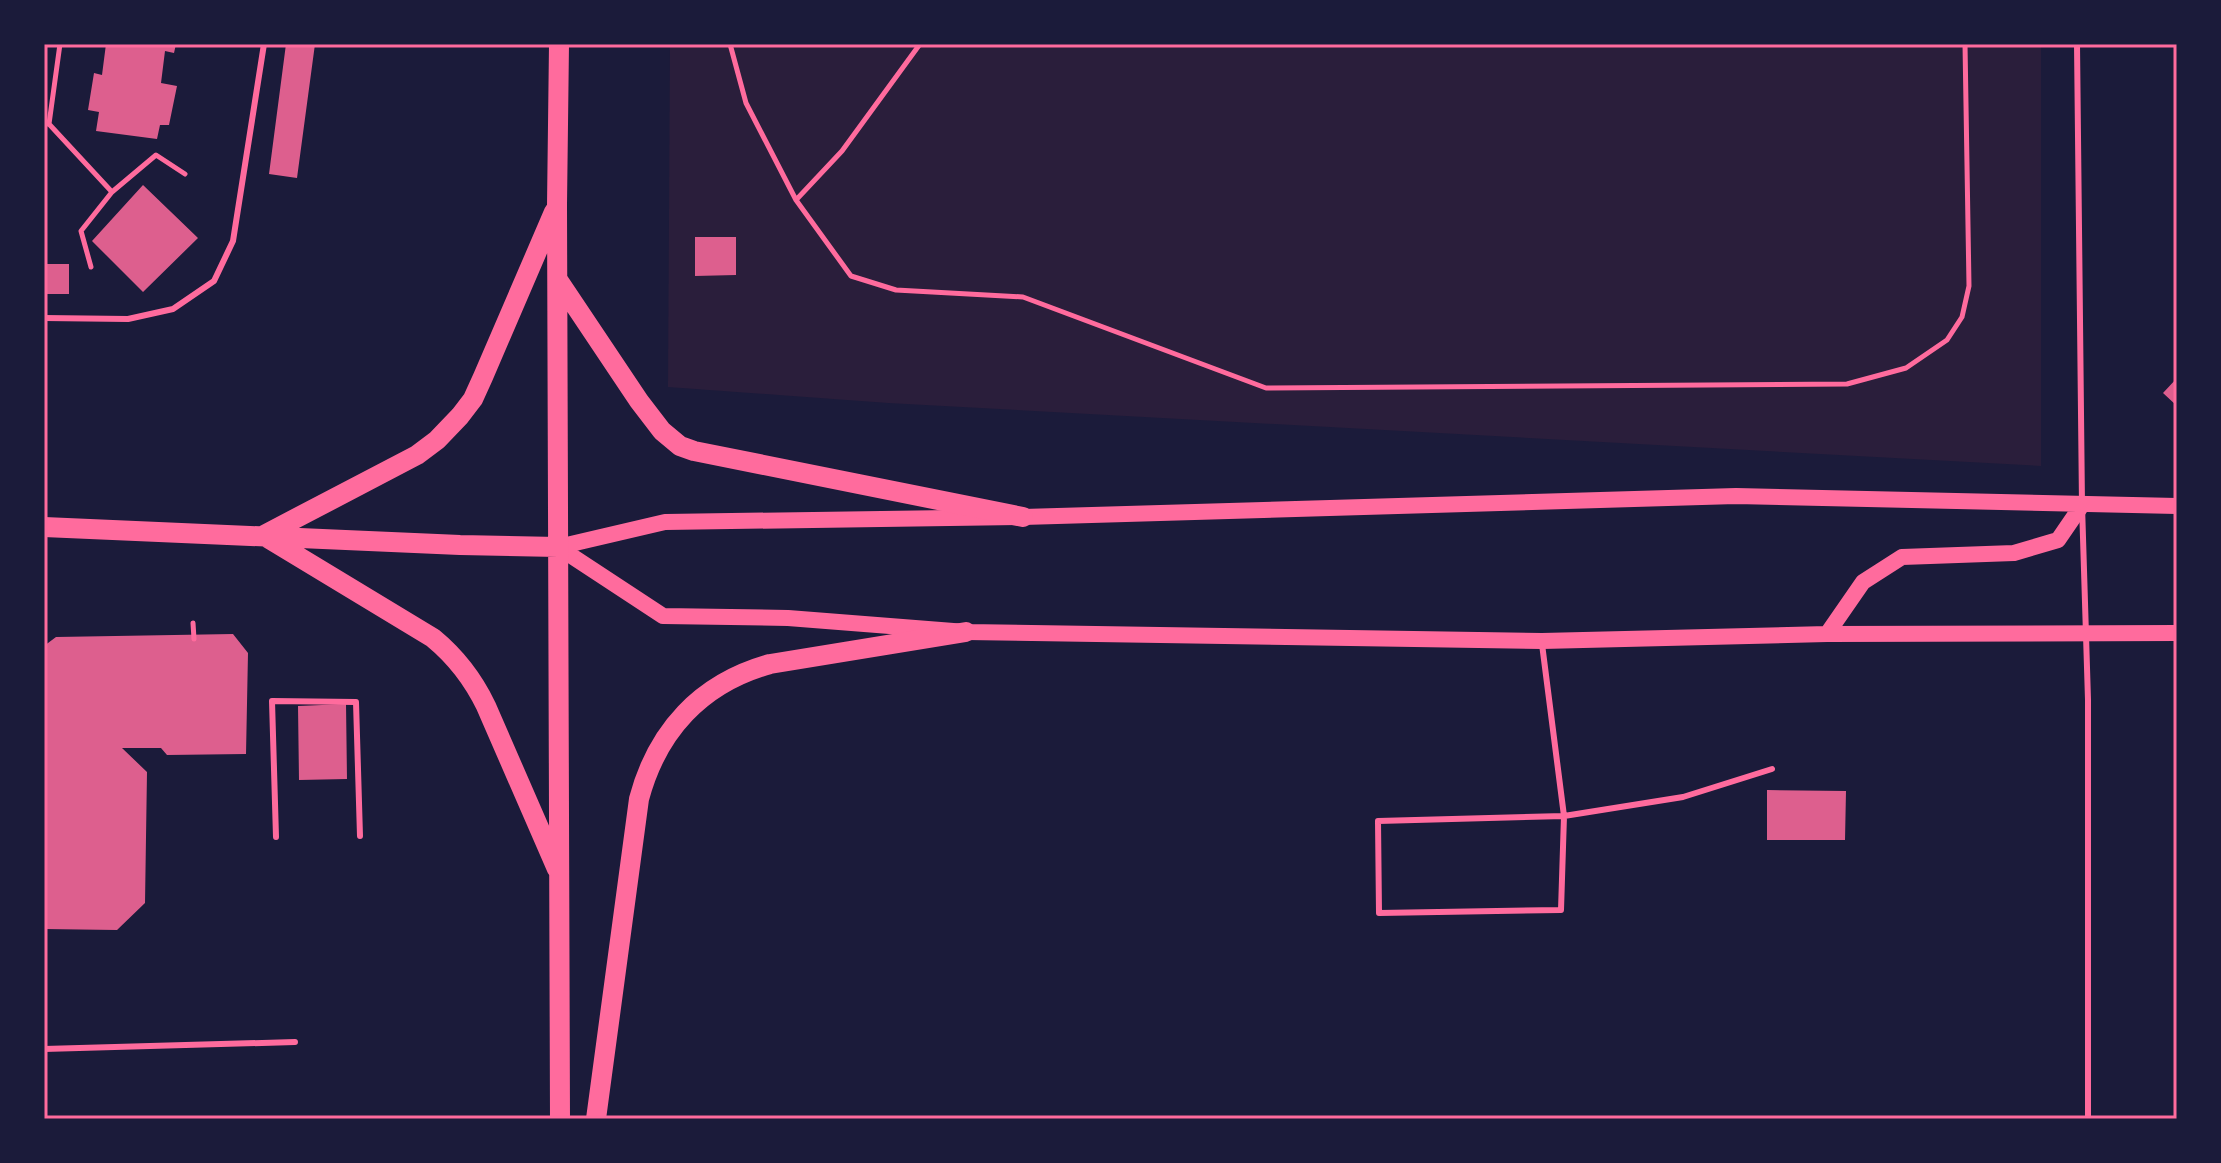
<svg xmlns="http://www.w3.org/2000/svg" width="2221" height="1163" viewBox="0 0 2221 1163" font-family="'Sofia Sans Condensed',sans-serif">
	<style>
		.green { fill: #2a1e3b }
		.building { fill: #dd5f8e }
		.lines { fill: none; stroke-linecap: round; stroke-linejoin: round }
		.path { stroke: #ff6b9d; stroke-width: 5 }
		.service { stroke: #ff6b9d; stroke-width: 6 }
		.secondary { stroke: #ff6b9d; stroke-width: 16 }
		.primary { stroke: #ff6b9d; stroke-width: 20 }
		.neatline { fill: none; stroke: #ff6b9d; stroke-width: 3 }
	</style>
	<rect width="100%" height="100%" fill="#1b1b3a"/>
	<path class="green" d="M 670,44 L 2041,44 L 2041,466 L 888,403 L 668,387 Z"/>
	<path class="building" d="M 106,44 L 176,44 L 174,53 L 165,51 L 161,83 L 177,86 L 169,125 L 160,125 L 157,139 L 96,131 L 99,112 L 88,110 L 94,73 L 102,75 Z
		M 286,44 L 315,44 L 297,178 L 269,174 Z
		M 143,185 L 198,238 L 143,292 L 92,241 Z
		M 695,237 L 736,237 L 736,275 L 695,276 Z
		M 44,264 L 69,264 L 69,294 L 44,294 Z
		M 2177,378 L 2177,406 L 2163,393 Z
		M 233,634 L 248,653 L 246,754 L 167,755 L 161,748 L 122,748 L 147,772 L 145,903 L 117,930 L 44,929 L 44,646 L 56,637 Z
		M 346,704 L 347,779 L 299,780 L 298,706 Z
		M 1767,790 L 1846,791 L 1845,840 L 1767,840 Z"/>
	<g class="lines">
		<path class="path" d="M 730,44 L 746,103 L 796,200 L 851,276 L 896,290 L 1023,297 L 1266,388 L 1847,384 L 1906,368 L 1947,340 L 1962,317 L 1969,286 L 1965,44
			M 44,124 L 49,124 L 112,192
			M 49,124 L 60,44
			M 796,200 L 842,151 L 920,44
			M 91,267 L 81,231 L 112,192 L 156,155 L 185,174
			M 193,623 L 194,639"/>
		<path class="service" d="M 2077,44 L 2082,505 L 2088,700 L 2088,1119
			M 44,318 L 128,319 L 173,309 L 214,281 L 233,241 L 264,44
			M 1542,644 L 1564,816 L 1561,910 L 1379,913 L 1378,821 L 1564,816 L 1683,797 L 1772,769
			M 276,837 L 272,701 L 356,702 L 360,836
			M 44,1049 L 295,1042"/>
		<path class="secondary" d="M 558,547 L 663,616 L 788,618 L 966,632 L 1542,641 L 1827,634 L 2177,633
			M 558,547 L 665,522 L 1023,517 L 1736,496 L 2177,506
			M 1827,634 L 1863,582 L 1902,557 L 2014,553 L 2058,540 L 2082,505"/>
		<path class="primary" d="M 559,44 L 557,205 L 560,1119
			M 558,280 L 639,401 L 662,431 L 680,446 L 694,451 L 1023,517
			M 44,527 L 460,545 L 558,547
			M 264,535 L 417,455 L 437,440 L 460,416 L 473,399 L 483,377 L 554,212
			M 266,537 L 433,638 C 456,657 473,679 486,706 L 557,869
			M 596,1119 L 639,799 C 657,731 701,683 770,664 L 966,632"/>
	</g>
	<rect width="2221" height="1163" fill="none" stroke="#1b1b3a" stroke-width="92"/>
	<rect x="46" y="46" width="2129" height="1071" class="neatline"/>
</svg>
